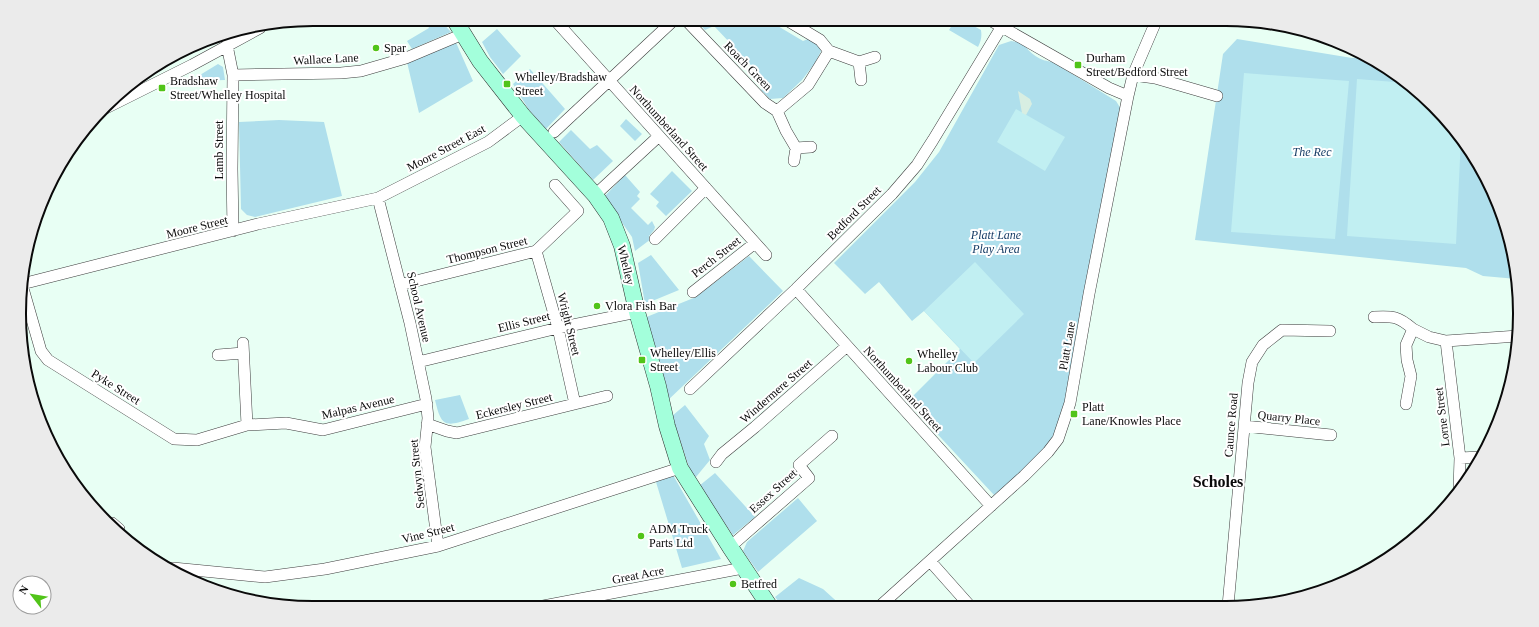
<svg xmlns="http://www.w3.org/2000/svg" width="1539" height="627" viewBox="0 0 1539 627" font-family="'Times New Roman',serif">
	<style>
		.green { fill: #afdfec }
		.pitch { fill: #c1eff2 }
		.plaza { fill: #d8eee2 }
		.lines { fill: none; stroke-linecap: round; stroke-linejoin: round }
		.minor-casing { stroke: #3d3d3d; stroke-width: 12 }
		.secondary-casing { stroke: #2c2c2c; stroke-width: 17 }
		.minor { stroke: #fff; stroke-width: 11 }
		.secondary { stroke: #a3ffdb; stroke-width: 16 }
		.poi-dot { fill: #51c419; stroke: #fff; stroke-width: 1.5 }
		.labels { text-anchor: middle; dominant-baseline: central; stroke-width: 4; stroke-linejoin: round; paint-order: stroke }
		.poi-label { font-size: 12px; fill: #0a0a0a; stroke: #fff; text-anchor: start }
		.street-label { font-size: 12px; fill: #0a0a0a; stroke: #fff }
		.park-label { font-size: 12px; font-style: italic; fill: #173d66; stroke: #fff }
		.district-label { font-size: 16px; font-weight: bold; fill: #0a0a0a; stroke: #fff }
		.rim { fill: none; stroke: #0a0a0a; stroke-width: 2 }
	</style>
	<rect width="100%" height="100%" fill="#e8fff4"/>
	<path class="green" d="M 424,19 L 439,19 L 451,32 L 412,49 L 407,41 L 429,28 Z
		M 695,19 L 766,19 L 803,41 L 808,39 L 817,42 L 821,51 L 815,63 L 802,80 L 783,98 L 770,99 L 761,90 L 768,83 L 714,26 L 705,30 Z
		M 956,19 L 961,19 L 981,30 C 982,37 981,41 978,47 L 949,30 Z
		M 497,29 L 521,56 L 503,74 L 490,57 L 482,42 Z
		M 454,38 L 473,81 L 419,113 L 406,58 Z
		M 1237,39 L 1352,58 L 1368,56 L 1420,92 L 1459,134 L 1490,183 L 1510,237 L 1517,279 L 1483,276 L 1466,268 L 1195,240 L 1223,54 Z
		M 1011,41 L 1023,43 C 1030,54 1040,61 1053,62 L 1116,101 L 1121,109 L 1067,403 L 1047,450 L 994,495 L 929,425 L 913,396 L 960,349 L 924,311 L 912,321 L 879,282 L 865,294 L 834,263 L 915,182 L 939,152 L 999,45 Z
		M 218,64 L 223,67 L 225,80 L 195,81 L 195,78 Z
		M 530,69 L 565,109 L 546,129 L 529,110 L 513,84 Z
		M 626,119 L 642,134 L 635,141 L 620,126 Z
		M 279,120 L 324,122 L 342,196 L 255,217 L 247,215 L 241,209 L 239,122 Z
		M 571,130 L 590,149 L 597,145 L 613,161 L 593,180 L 559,142 Z
		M 672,171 L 692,191 L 666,216 L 656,206 L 659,202 L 650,194 Z
		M 625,175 L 640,192 L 637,196 L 640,199 L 631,208 L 648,225 L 652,221 L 655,227 L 654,230 L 649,236 L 651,239 L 635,251 L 632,237 L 604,197 Z
		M 651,255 L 679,290 L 645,304 L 638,263 Z
		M 749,256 L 783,291 L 666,402 L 644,318 L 696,297 Z
		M 460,395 L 469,419 C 444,428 441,425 435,400 Z
		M 685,405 L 709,436 L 704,444 L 710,460 L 696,477 L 691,473 L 672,416 Z
		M 715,473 L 755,517 L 733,535 L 699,486 Z
		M 673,475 L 721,559 L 682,568 L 656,482 Z
		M 798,498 L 817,521 L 758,572 L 743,551 L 747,542 Z
		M 799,578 L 823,589 L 843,607 L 783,607 L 775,597 Z"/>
	<path class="pitch" d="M 1244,73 L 1349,81 L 1335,239 L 1231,232 Z
		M 1357,79 L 1407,83 L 1420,92 L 1461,137 L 1456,244 L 1347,236 Z
		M 1016,109 L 1065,137 L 1045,171 L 997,142 Z
		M 975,262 L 1024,314 L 974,363 L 924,311 Z"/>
	<path class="plaza" d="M 1018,91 L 1030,99 L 1032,104 L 1026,115 L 1022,113 Z"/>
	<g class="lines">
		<g class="minor-casing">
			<path id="minor" d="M 554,19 L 766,255
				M 685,19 L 765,103 L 777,111 L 786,131 L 796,148 L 794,161
				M 785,19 L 820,40 L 829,51 L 859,62 L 861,80
				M 988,19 L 1109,88 L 1128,96
				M 227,45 L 233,75 L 232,169 L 233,231
				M 859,62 L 875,57
				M 233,75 L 341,73 L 361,71 L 406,58 L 463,34
				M 1133,75 L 1155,78 L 1217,96
				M 106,108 L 192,65 L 260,28
				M 777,111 L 808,85 L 829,51
				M 554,132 L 675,19
				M 796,148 L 811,147
				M 595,195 L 659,136
				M 378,198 L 410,323 L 426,399 L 428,418 L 425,447 L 438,546
				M 655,239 L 706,188
				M 536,251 L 558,328 L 575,404
				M 22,284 L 258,224 L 378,198 L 488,142 L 523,116
				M 22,285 L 41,351 L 48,360 L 174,439 L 197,440 L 247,425 L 286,423 L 323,430 L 427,404
				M 400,285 L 536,251 L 578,211 L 555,185
				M 796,289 L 991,506
				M 693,292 L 755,243
				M 1374,317 C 1393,316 1398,316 1413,329
				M 1446,341 L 1460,458 L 1459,490
				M 243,343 L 247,425
				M 218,355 L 243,353
				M 418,362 L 558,328 L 637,312
				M 690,389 L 796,289 L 892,194 L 917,165 L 933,140 L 1002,26
				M 1406,404 L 1411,376 L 1407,360 L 1406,345 L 1413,329 L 1429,337 L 1446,341 L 1518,336
				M 427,424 L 447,431 L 457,433 L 607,396
				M 1244,426 L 1331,435
				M 1460,458 L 1480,457
				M 716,462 L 722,454 L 755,427 L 847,346
				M 112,523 L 119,529 L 119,531
				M 730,547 L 809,478 L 799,465 L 832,436
				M 930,561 L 970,606
				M 173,568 L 265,577 L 325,569 L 438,546 L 680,468
				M 880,606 L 1024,476 L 1048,452 L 1058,439 L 1070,403 L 1089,294 L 1128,96 L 1133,75 L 1157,19
				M 1228,606 L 1248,383 L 1252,362 L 1263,345 L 1282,330 L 1330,331
				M 538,607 L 743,568"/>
		</g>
		<g class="secondary-casing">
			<path id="secondary" d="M 454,19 L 480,61 L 523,116 L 595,195 L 611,218 L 622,246 L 637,312 L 658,386 L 667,426 L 680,468 L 730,547 L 770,607"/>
		</g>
		<use href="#minor" class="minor"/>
		<use href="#secondary" class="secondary"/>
	</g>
	<g class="poi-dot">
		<circle cx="376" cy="48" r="4"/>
		<rect x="1074" y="61" width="8" height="8" rx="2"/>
		<rect x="503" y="80" width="8" height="8" rx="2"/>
		<rect x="158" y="84" width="8" height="8" rx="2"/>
		<circle cx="597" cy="306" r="4"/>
		<rect x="638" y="356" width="8" height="8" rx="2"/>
		<circle cx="909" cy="361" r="4"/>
		<rect x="1070" y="410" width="8" height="8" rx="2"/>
		<circle cx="641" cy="536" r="4"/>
		<circle cx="733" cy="584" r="4"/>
	</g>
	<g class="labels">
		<g class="poi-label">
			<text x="384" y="48">Spar</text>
			<text x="1086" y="58">Durham<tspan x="1086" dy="14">Street/Bedford Street</tspan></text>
			<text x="515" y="77">Whelley/Bradshaw<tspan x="515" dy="14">Street</tspan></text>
			<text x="170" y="81">Bradshaw<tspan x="170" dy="14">Street/Whelley Hospital</tspan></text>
			<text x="605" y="306">Vlora Fish Bar</text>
			<text x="650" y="353">Whelley/Ellis<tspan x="650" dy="14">Street</tspan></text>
			<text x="917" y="354">Whelley<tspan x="917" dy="14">Labour Club</tspan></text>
			<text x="1082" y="407">Platt<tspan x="1082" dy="14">Lane/Knowles Place</tspan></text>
			<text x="649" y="529">ADM Truck<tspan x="649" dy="14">Parts Ltd</tspan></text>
			<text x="741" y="584">Betfred</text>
		</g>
		<g class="street-label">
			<text transform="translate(326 59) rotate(-3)">Wallace Lane</text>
			<text transform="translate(748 66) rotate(46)">Roach Green</text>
			<text transform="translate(669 128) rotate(48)">Northumberland Street</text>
			<text transform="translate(446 148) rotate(-28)">Moore Street East</text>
			<text transform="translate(219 150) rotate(-90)">Lamb Street</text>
			<text transform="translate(854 213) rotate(-45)">Bedford Street</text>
			<text transform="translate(197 227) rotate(-14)">Moore Street</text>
			<text transform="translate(487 250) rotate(-14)">Thompson Street</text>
			<text transform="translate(716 257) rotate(-38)">Perch Street</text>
			<text transform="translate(626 265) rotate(76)">Whelley</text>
			<text transform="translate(419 307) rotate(77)">School Avenue</text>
			<text transform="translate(524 322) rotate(-14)">Ellis Street</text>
			<text transform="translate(569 324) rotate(76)">Wright Street</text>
			<text transform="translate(1067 346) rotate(-80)">Platt Lane</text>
			<text transform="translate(116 387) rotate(32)">Pyke Street</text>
			<text transform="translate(903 389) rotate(48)">Northumberland Street</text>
			<text transform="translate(776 391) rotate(-41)">Windermere Street</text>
			<text transform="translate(514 406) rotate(-14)">Eckersley Street</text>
			<text transform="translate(358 407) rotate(-13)">Malpas Avenue</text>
			<text transform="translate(1442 417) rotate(-97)">Lorne Street</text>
			<text transform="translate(1289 418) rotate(6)">Quarry Place</text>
			<text transform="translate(1231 425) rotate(-85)">Caunce Road</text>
			<text transform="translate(417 474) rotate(-96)">Sedwyn Street</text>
			<text transform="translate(773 491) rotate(-42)">Essex Street</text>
			<text transform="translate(428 533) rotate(-14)">Vine Street</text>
			<text transform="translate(638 575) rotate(-11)">Great Acre</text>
		</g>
		<g class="park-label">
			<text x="1312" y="152">The Rec</text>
			<text x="996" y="235">Platt Lane<tspan x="996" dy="14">Play Area</tspan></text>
		</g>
		<g class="district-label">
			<text x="1218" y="481">Scholes</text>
		</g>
	</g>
	<path d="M0 0H1539V627H0ZM313 26H1226A287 287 0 0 1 1513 313V314A287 287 0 0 1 1226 601H313A287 287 0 0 1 26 314V313A287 287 0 0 1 313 26Z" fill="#ebebeb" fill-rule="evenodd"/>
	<path class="rim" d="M313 26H1226A287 287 0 0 1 1513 313V314A287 287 0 0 1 1226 601H313A287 287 0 0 1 26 314V313A287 287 0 0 1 313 26Z"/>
	<g transform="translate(32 595) rotate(301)"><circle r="19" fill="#ffffff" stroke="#9d9d9d"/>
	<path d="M0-3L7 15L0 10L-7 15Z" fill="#51c419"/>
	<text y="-6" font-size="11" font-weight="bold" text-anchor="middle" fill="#0a0a0a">N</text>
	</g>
</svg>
